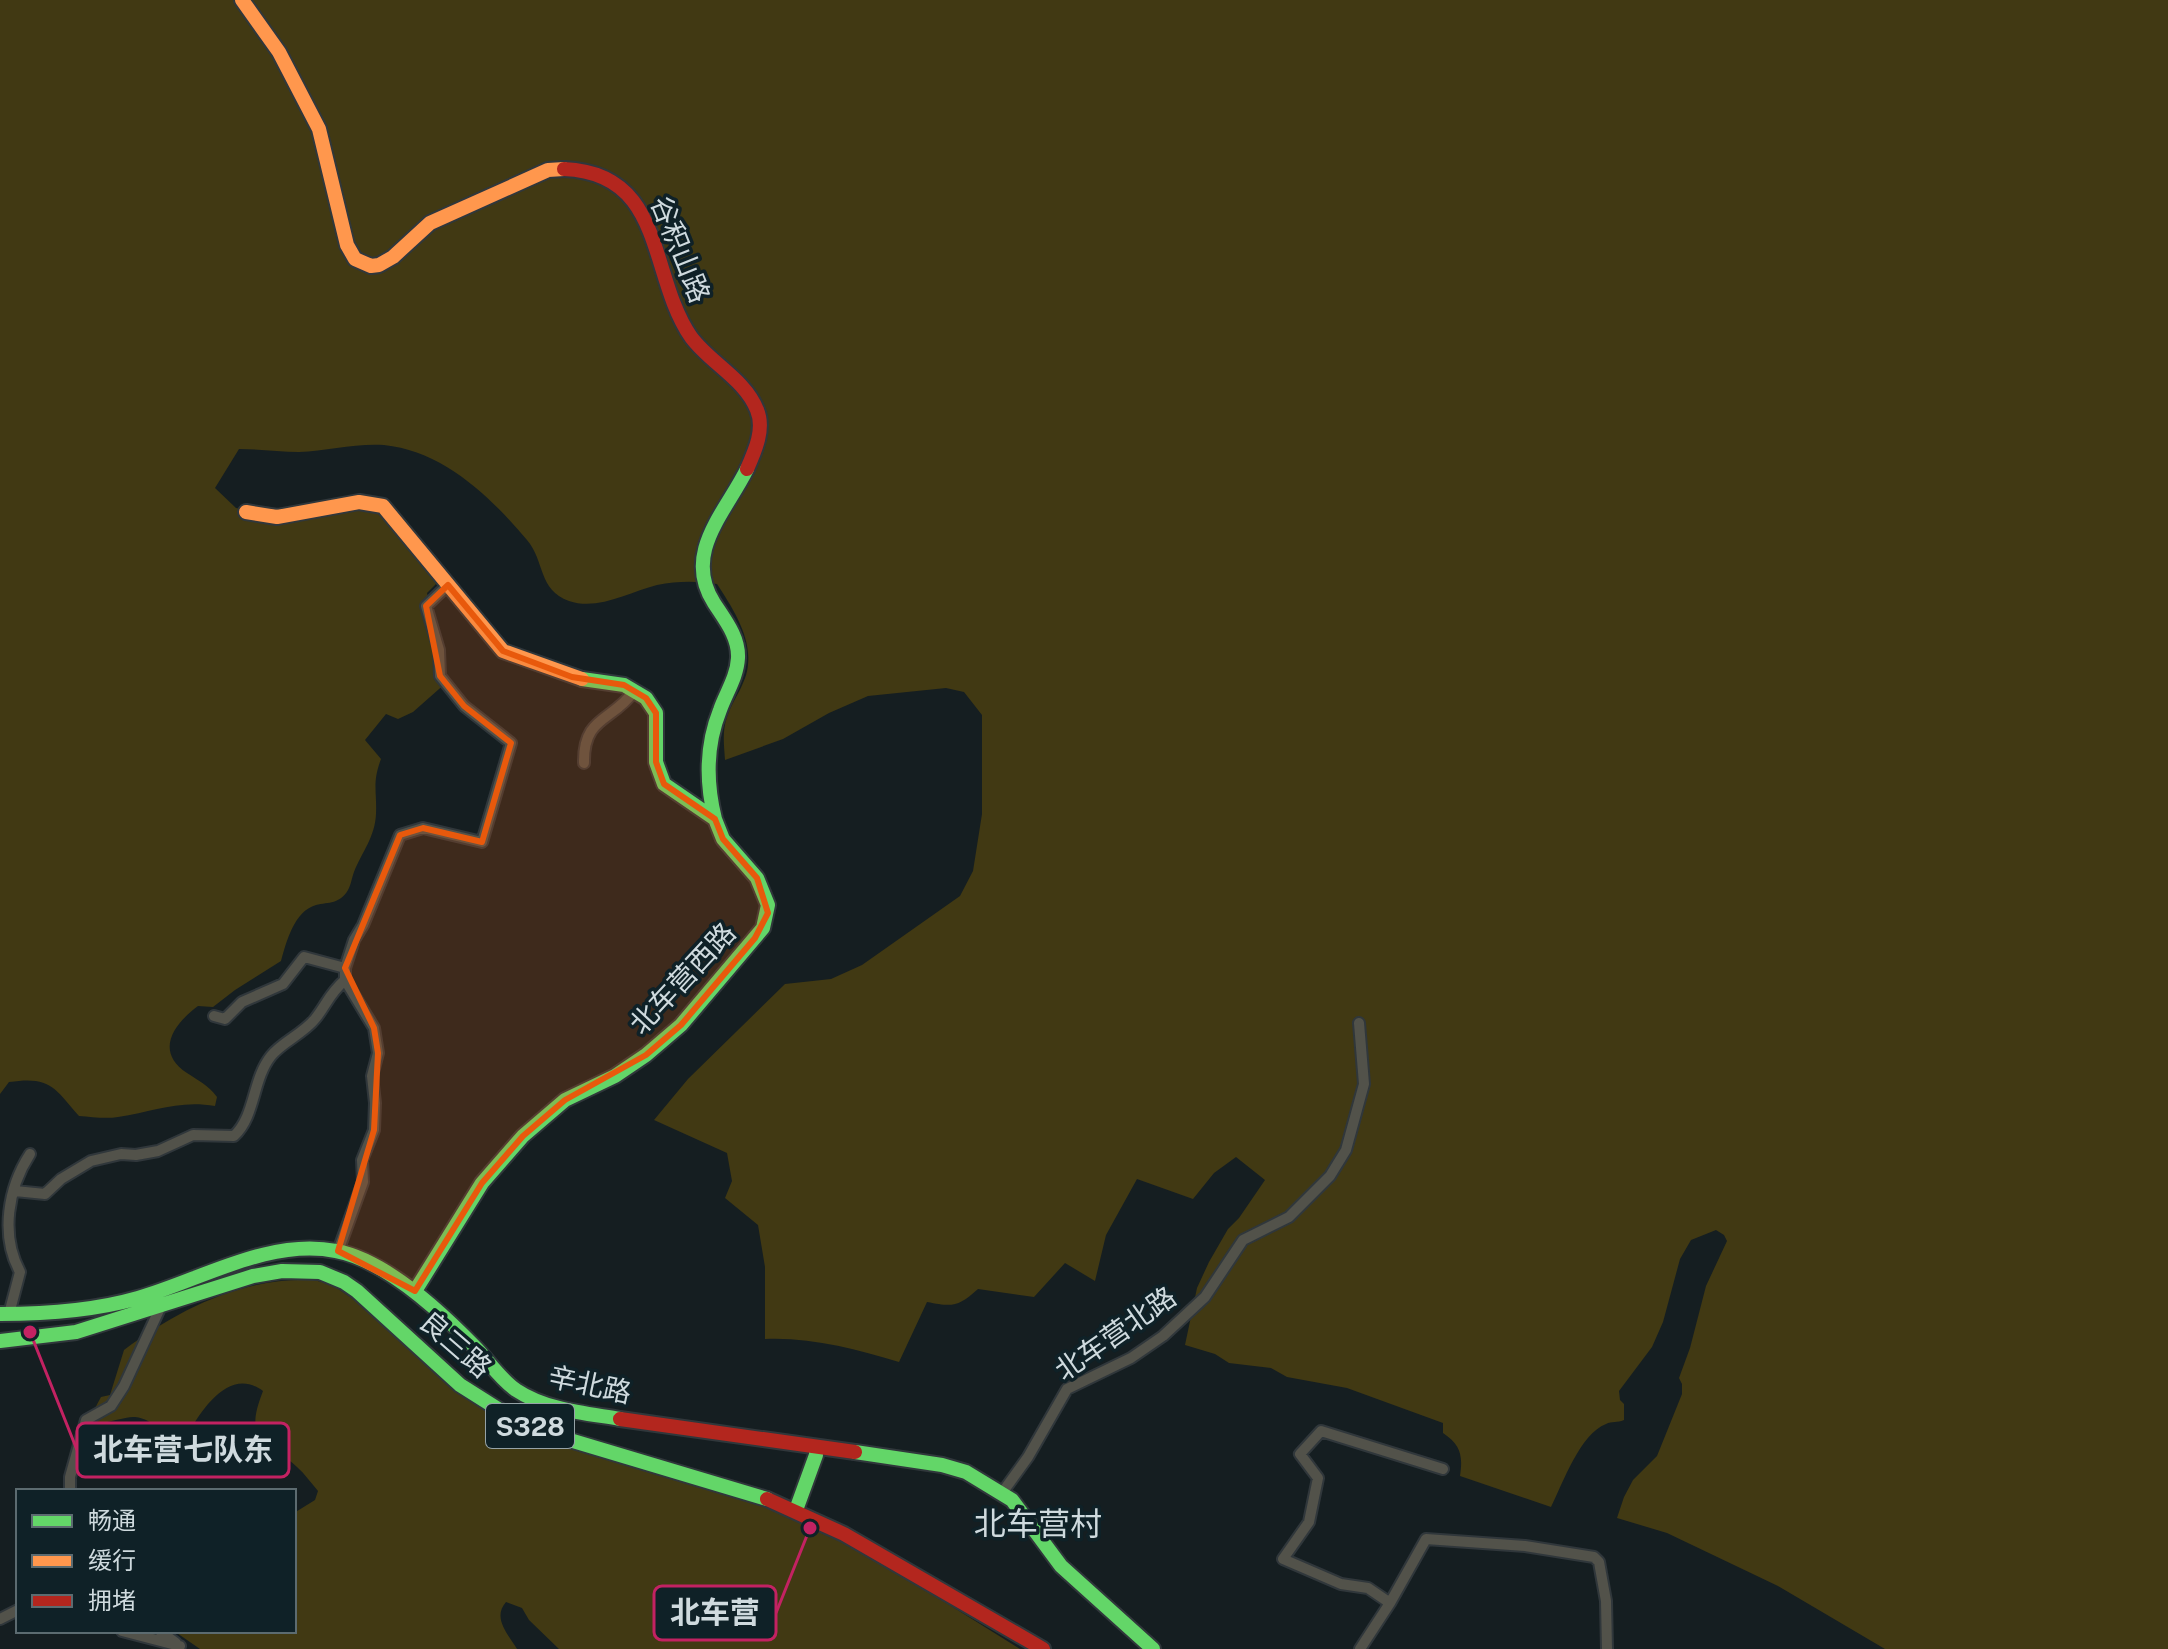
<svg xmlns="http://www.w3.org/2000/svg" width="2168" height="1649" viewBox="0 0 2168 1649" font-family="'Public Sans','Noto Sans SC',sans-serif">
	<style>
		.green { fill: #413913 }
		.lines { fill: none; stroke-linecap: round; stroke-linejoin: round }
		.street-casing { stroke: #30373b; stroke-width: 14 }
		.fast-casing { stroke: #30373b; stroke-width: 18 }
		.slow-casing { stroke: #30373b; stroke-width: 18 }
		.jam-casing { stroke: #30373b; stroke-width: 18 }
		.street { stroke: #52524a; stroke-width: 10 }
		.fast { stroke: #63d668; stroke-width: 14 }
		.slow { stroke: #ff974d; stroke-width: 14 }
		.jam { stroke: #b3261e; stroke-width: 14 }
		.marked { fill: #e8590c; fill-opacity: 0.2; stroke: #e8590c; stroke-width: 6; stroke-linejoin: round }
		.labels { text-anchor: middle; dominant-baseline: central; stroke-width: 7; stroke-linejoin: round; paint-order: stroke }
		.shield { fill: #0f2127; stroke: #95a2a7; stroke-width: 2 }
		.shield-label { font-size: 26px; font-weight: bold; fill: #cfdade }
		.street-label { font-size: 28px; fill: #cfdade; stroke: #0f2127 }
		.quarter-label { font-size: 32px; fill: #cfdade; stroke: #0f2127 }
		.leader { fill: none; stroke: #c32262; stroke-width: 3 }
		.callout-dot { fill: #c32262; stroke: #0f2127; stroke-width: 3 }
		.callout { fill: #0f2127; stroke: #c32262; stroke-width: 3 }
		.callout-label { font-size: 30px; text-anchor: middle; font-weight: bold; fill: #cfdade }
	</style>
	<rect width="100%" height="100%" fill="#151e21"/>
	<path class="green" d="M 0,0 L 2168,0 L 2168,1649 L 1885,1649 L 1778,1586 L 1667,1533 L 1617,1518 L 1624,1497 L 1633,1480 L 1657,1456 L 1682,1394 L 1682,1384 L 1679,1378 L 1690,1348 L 1706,1286 L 1727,1241 L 1724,1235 L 1716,1230 L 1691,1240 L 1680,1259 L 1663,1322 L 1652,1347 L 1619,1391 L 1620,1400 L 1624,1404 L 1624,1420 C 1617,1423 1612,1421 1606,1424 C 1580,1434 1563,1483 1551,1507 L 1460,1476 C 1463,1456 1461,1445 1443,1433 L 1443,1423 L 1347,1388 L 1287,1377 L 1271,1368 L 1229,1363 L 1215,1354 L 1185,1345 L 1197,1288 L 1209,1262 L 1228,1229 L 1239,1218 L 1265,1180 L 1236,1157 L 1214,1173 L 1193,1199 L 1137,1179 L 1106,1235 L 1095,1281 L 1065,1263 L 1034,1297 L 978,1289 C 958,1307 953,1307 927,1302 L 899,1362 C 855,1349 811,1337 765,1339 L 765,1267 L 758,1225 L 725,1198 L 732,1181 L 727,1153 L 654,1120 L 688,1079 L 785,984 L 831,979 L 862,965 L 960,896 L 973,871 L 982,814 L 982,715 L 964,692 L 946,688 L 868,696 L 829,713 L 783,739 L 725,760 C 724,745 722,731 727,717 C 733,699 747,683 748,664 C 751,636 732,607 717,584 C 696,581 678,581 657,585 C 629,592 598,611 569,601 C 538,590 545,561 527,540 C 490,496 443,451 384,445 C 356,443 327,451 299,452 C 279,452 259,449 239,449 L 215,488 L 236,508 L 261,512 L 376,508 L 443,577 L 427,593 L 433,618 L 431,644 L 435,664 L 447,682 L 413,712 L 398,719 L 386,714 L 365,740 L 381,759 C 372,783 377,791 376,814 C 375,837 362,852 354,872 C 352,877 351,885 348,890 C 340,904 329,902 316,905 C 294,911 286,943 281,961 L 235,990 L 213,1007 L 198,1006 C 174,1024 154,1051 187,1073 C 199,1081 208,1085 217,1097 L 215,1106 C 177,1100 154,1112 118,1117 C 106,1119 92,1117 79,1116 C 54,1087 50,1076 9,1082 L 0,1094 Z
		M 313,1280 L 331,1284 L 359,1303 L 493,1414 L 760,1501 L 873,1557 L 1020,1649 L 559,1649 L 529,1620 L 522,1608 L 506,1602 C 492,1618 508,1634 517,1649 L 200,1649 L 174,1631 L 294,1631 L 294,1513 L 315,1500 L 318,1491 C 311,1483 305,1474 297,1467 C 265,1438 243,1442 263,1391 C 231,1367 204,1406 189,1432 C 159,1442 160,1420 135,1417 C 127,1416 109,1423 96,1423 L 94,1410 L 101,1397 L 110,1395 L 124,1350 C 178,1310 242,1277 313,1280 Z"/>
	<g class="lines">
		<g class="street-casing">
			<path id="street" d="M 584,763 C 583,716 612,722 634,691
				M 345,968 L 354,940 L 363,925 L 400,835 L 423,828 L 482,842 L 511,743 L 464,706 L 440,676 L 439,650 L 426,606 L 448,585
				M 214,1016 L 225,1019 L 242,1002 L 283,984 L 304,957 L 345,968 L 345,980 L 374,1028 L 378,1053 L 372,1076 L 375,1103 L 374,1130 L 362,1160 L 363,1182 L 338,1251
				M 15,1191 L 45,1194 L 61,1179 L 91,1161 L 121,1154 L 136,1155 L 158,1151 L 193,1135 L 234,1136 C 256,1115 252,1080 271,1056 C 282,1042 303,1034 315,1019 C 327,1004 329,994 345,980
				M 9,1314 L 20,1272 C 0,1235 8,1188 30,1154
				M 70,1491 L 70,1477 L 86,1420 L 111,1406 L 124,1386 L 161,1306
				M 1002,1493 L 1028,1457 L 1067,1389 L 1131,1358 L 1163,1336 L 1205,1297 L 1243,1240 L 1289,1217 L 1330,1176 L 1346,1150 L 1364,1084 L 1359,1023
				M 1390,1603 L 1368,1588 L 1341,1584 L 1283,1559 L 1309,1522 L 1318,1478 L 1300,1454 L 1321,1431 L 1443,1469
				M 0,1619 L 18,1610
				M 122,1631 L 180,1646
				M 160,1631 L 176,1643
				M 1360,1649 L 1390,1603 L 1426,1539 L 1525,1546 L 1594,1557 L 1599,1562 L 1606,1601 L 1607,1649"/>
		</g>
		<g class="fast-casing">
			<path id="fast" d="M 715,819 C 706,783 706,745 720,710 C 726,693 737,677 738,658 C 739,637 725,620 714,603 C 682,553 726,512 747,469
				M 415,1291 L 482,1183 L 523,1136 L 565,1100 L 615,1076 L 646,1055 L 681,1025 L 763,928 L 768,905 L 757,878 L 723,839 L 715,819 L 664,784 L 656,762 L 656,713 L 646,698 L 624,685 L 582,679
				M 0,1314 C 46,1314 93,1311 138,1298 C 201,1280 268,1238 336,1251 C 385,1260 440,1311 474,1346 C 488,1360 499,1378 516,1390 C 546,1410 585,1413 620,1419
				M 0,1341 L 76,1332 L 253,1276 L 282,1271 L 320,1272 L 344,1282 L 357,1291 L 460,1385 L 509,1416 L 563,1438 L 767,1499
				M 855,1452 L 942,1465 L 966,1472 L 1012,1500 L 1061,1566 L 1153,1649
				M 796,1510 L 816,1455 L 816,1447"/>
		</g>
		<g class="slow-casing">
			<path id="slow" d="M 242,0 L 279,52 L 319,129 L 347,245 L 355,259 L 371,266 L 379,265 L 393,257 L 430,223 L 548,170 L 564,169
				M 246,512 L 277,517 L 359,502 L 383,506 L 503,651 L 582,679"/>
		</g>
		<g class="jam-casing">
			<path id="jam" d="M 564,169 C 666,173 648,275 691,337 C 710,363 745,379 757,410 C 765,429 755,451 747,469
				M 620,1419 L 855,1452
				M 767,1499 L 844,1534 L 1043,1649"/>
		</g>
		<use href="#street" class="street"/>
		<use href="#fast" class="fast"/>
		<use href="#slow" class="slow"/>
		<use href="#jam" class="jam"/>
	</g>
	<path class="marked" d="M 448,585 L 503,651 L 572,677 L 624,685 L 646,698 L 656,713 L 656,762 L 664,784 L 715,819 L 723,839 L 757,878 L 768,913 L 755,938 L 681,1025 L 646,1055 L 565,1100 L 523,1136 L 482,1183 L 415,1291 L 338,1251 L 374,1130 L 378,1053 L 374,1028 L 345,968 L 400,835 L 423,828 L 482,842 L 511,743 L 464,706 L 440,676 L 426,606 Z"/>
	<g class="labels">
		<rect class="shield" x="486" y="1404" width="88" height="44" rx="6"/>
		<g class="shield-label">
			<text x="530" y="1426">S328</text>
		</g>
		<g class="street-label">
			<text transform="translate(681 249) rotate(68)">谷积山路</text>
			<text transform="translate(682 978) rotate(-47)">北车营西路</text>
			<text transform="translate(1115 1333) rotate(-35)">北车营北路</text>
			<text transform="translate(456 1344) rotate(41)">良三路</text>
			<text transform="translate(590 1384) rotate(12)">辛北路</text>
		</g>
		<g class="quarter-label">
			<text x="1038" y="1523">北车营村</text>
		</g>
	</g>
	<path class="leader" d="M30 1332L77 1450M810 1528L776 1613"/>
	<g class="callout-dot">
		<circle cx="30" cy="1332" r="8"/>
		<circle cx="810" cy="1528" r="8"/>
	</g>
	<g class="callout">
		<rect x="77" y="1423" width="212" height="54" rx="8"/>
		<rect x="654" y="1586" width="122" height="54" rx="8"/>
	</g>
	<g class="callout-label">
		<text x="183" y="1460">北车营七队东</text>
		<text x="715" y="1623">北车营</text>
	</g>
	<rect x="16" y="1489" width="280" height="144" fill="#0f2127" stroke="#5c6b70" stroke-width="2"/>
	<rect x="32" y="1515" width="40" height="12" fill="#63d668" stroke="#5c6b70" stroke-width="2"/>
	<text x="88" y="1529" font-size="24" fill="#cfdade">畅通</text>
	<rect x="32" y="1555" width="40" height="12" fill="#ff974d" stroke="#5c6b70" stroke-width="2"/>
	<text x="88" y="1569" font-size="24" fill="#cfdade">缓行</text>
	<rect x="32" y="1595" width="40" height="12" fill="#b3261e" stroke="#5c6b70" stroke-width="2"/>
	<text x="88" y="1609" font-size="24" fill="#cfdade">拥堵</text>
</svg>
